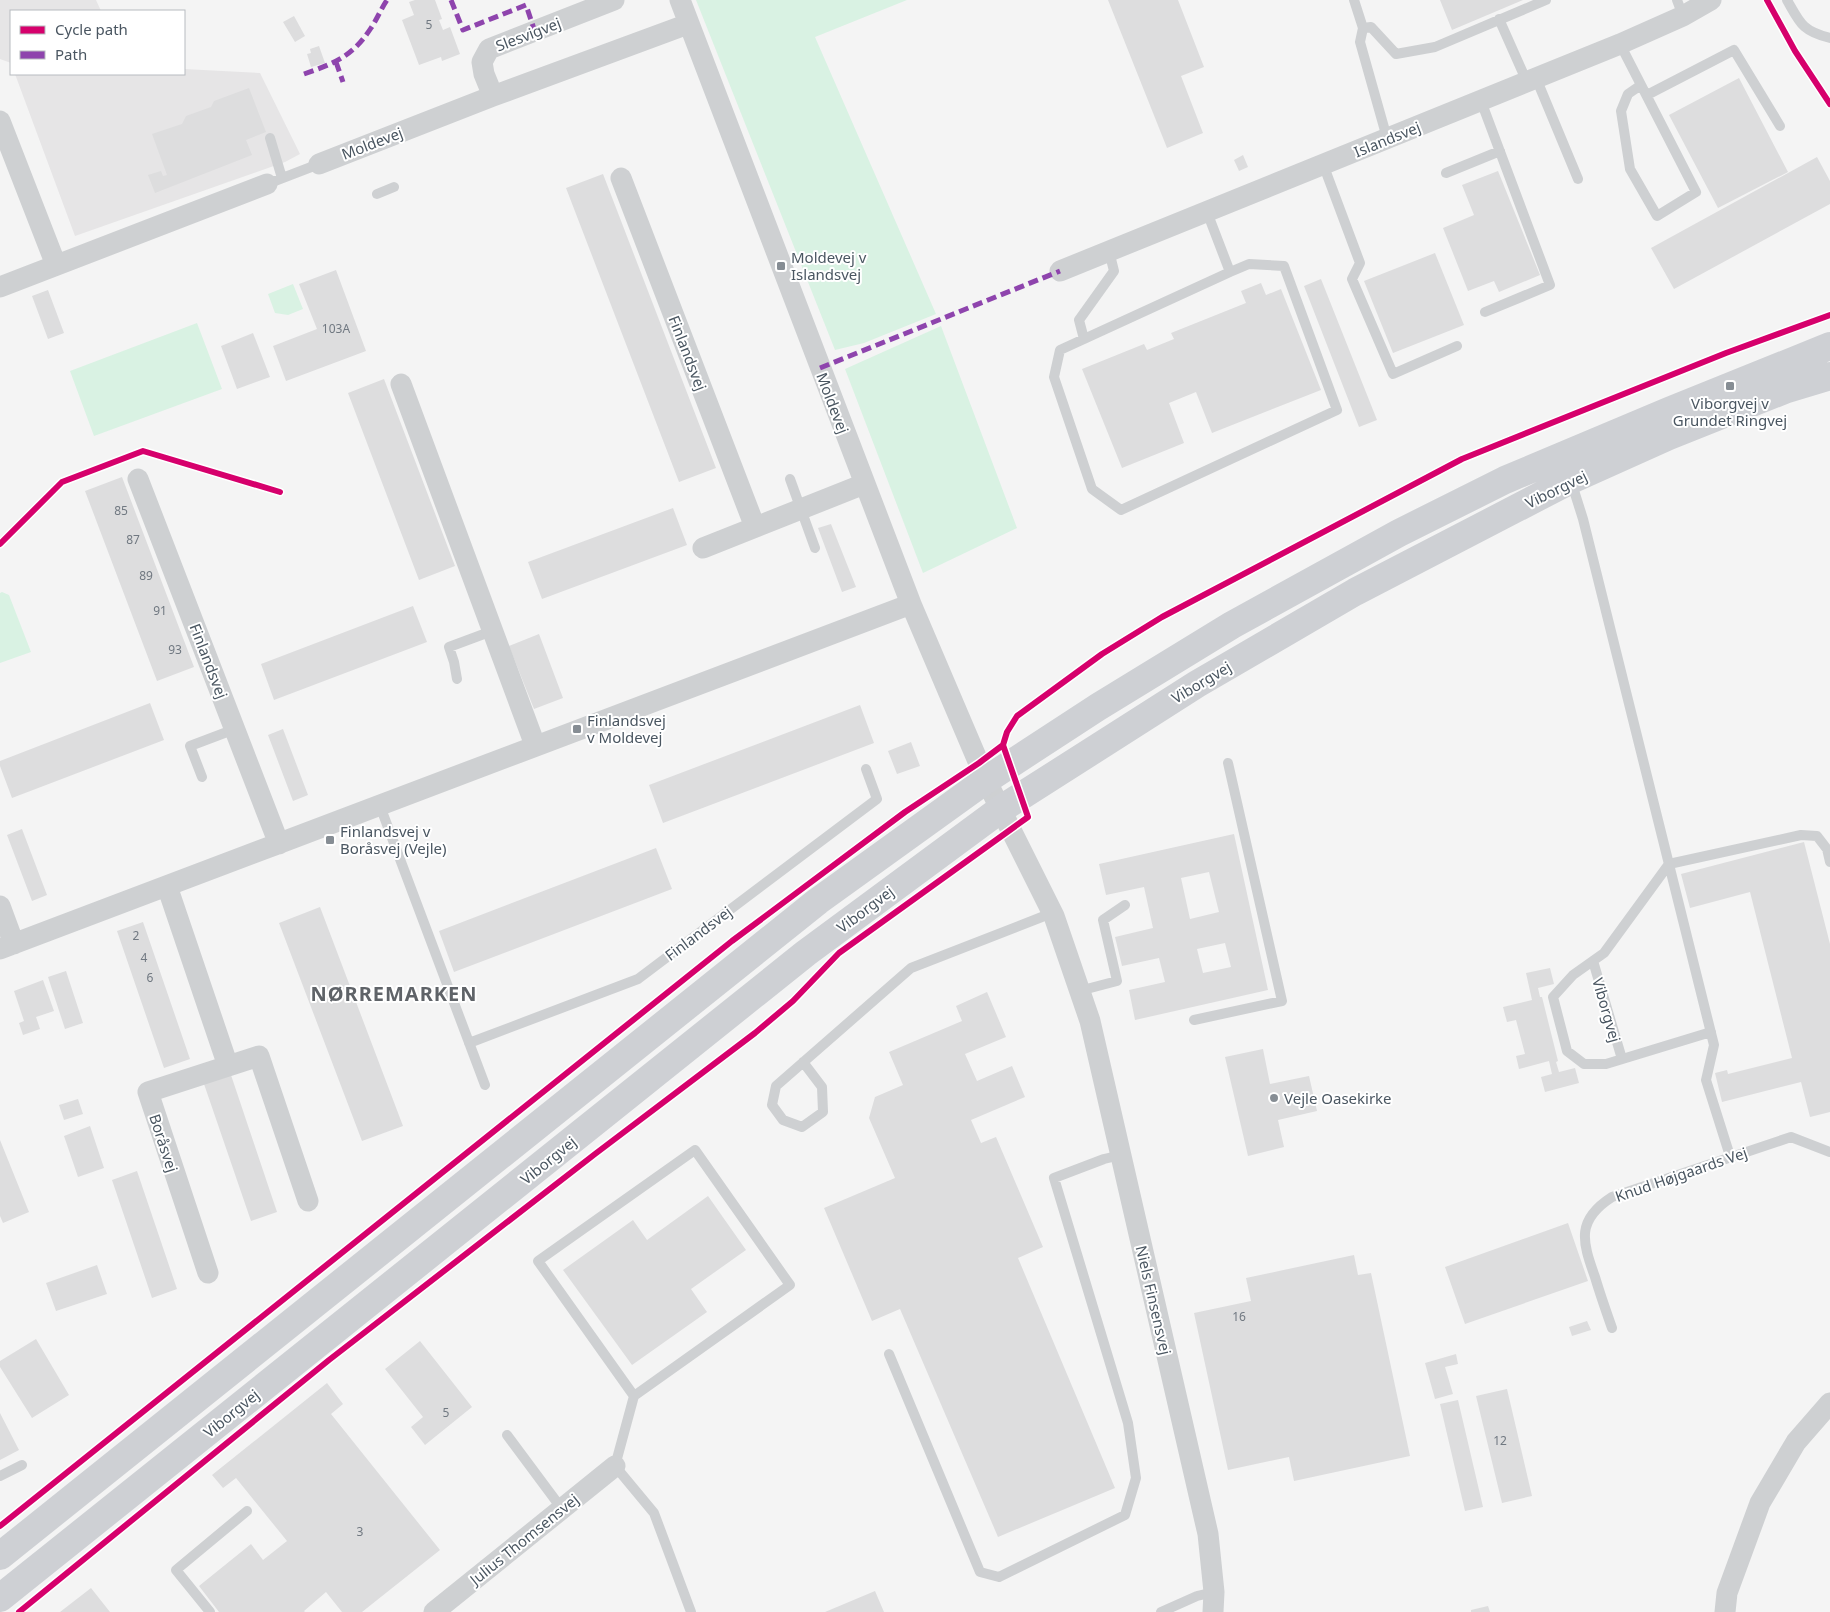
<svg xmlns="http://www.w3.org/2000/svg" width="1830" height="1612" viewBox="0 0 1830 1612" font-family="'Noto Sans',sans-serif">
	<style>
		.education { fill: #e6e5e6 }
		.green { fill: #d9f2e3 }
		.building { fill: #ddddde; fill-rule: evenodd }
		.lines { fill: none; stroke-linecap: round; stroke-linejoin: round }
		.lane { stroke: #ced0d2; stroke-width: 10 }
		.street { stroke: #ced0d2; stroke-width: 21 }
		.secondary { stroke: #ced0d4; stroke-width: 28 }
		.quiet { stroke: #8e44ad; stroke-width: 5; stroke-dasharray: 10 5; stroke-linecap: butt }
		.cycleway-casing { stroke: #fff; stroke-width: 9 }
		.cycleway { stroke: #d6006c; stroke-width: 6 }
		.poi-dot { fill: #868d94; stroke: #fff; stroke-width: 2 }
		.labels { text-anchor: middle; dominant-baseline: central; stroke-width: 4; stroke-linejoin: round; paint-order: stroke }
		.number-label { font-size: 12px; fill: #707881 }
		.street-label { font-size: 15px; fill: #4a5661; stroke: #fff }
		.poi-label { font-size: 15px; fill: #4a5661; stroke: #fff; text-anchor: start }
		.district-label { font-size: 20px; font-weight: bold; letter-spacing: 1px; fill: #5f6368; stroke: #fff }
	</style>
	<rect width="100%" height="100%" fill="#f4f4f4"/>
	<path class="education" d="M 0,0 L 96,0 L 101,11 L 11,11 L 11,63 L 0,59 Z
		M 184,69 L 260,73 L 300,154 L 285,162 L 75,236 L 15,74 L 184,74 Z"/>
	<path class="green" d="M 696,0 L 907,0 L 815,37 L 936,314 L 864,343 L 835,350 Z
		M 293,284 L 303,309 L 288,315 L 275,313 L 268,294 Z
		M 197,323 L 222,389 L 94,436 L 70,371 Z
		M 941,326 L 1017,528 L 923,573 L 845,369 Z
		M 2,592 L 9,595 L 31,652 L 0,663 L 0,593 Z"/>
	<path class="building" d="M 415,0 L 435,0 L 442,19 L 439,20 L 443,30 L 450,27 L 460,54 L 442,61 L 441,57 L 419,65 L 402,20 L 414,15 L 409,2 Z
		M 1108,0 L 1178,0 L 1204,67 L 1181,76 L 1203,133 L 1167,148 Z
		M 1440,0 L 1523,0 L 1452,30 Z
		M 294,16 L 305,36 L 295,42 L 283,22 Z
		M 319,46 L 325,63 L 311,67 L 307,54 L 311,53 L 310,49 Z
		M 1739,78 L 1788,172 L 1718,208 L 1669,115 Z
		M 249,88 L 266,132 L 246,140 L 252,155 L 155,193 L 148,175 L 161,171 L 163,176 L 167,175 L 152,134 L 182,124 L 186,116 L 211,107 L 214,101 Z
		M 1243,155 L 1248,167 L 1239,171 L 1234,160 Z
		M 1817,157 L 1830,181 L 1830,204 L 1674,289 L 1651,248 Z
		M 1498,171 L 1540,275 L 1499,292 L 1494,281 L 1468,291 L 1443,228 L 1474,215 L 1462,185 Z
		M 603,174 L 716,468 L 679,482 L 566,188 Z
		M 1435,253 L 1464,325 L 1393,353 L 1364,281 Z
		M 336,270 L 366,351 L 286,381 L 273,346 L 317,329 L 299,284 Z
		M 1321,279 L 1377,420 L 1359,427 L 1304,286 Z
		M 1261,283 L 1266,295 L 1281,289 L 1321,390 L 1212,433 L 1196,392 L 1169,403 L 1184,443 L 1122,468 L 1082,369 L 1144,344 L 1147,350 L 1174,339 L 1171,333 L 1246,303 L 1241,291 Z
		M 48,290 L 64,333 L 48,339 L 32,296 Z
		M 253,333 L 270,377 L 237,389 L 221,346 Z
		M 384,379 L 455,566 L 419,580 L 348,393 Z
		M 122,477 L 194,667 L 157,681 L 85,491 Z
		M 673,508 L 687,545 L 542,599 L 528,562 Z
		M 831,524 L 856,587 L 842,592 L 818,528 Z
		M 413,606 L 427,642 L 274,700 L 261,664 Z
		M 539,634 L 563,698 L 534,709 L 509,646 Z
		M 150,703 L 164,740 L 12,798 L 0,766 L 0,761 Z
		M 860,705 L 874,743 L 663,823 L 649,785 Z
		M 283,729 L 308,795 L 293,801 L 268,735 Z
		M 911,742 L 920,766 L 897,774 L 888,751 Z
		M 22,829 L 47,895 L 32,901 L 7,835 Z
		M 1234,834 L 1268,990 L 1135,1020 L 1129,990 L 1165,982 L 1159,958 L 1122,966 L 1115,937 L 1153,928 L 1144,887 L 1106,895 L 1099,864 ZM 1209,872 L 1219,912 L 1190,919 L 1181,878 ZM 1225,943 L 1231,967 L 1203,973 L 1197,949 Z
		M 1804,842 L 1830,944 L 1830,1112 L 1810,1117 L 1801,1082 L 1722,1102 L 1715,1073 L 1727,1070 L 1728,1074 L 1792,1058 L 1750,892 L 1690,908 L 1681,874 Z
		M 656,848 L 672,889 L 454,972 L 439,931 Z
		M 320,907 L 403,1126 L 362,1141 L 279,923 Z
		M 143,922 L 190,1059 L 164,1068 L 117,931 Z
		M 1550,968 L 1554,984 L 1538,988 L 1540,997 L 1542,997 L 1558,1061 L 1556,1062 L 1559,1072 L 1575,1068 L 1579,1083 L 1545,1092 L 1541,1077 L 1552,1074 L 1549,1061 L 1519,1069 L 1516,1056 L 1525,1054 L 1516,1020 L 1507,1022 L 1503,1007 L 1532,1000 L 1526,973 Z
		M 66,971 L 83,1023 L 65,1029 L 48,977 Z
		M 43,980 L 54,1011 L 36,1017 L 40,1029 L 23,1035 L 19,1023 L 24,1021 L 14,991 Z
		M 987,992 L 1006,1037 L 965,1054 L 977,1081 L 1012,1066 L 1025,1097 L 971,1120 L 981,1143 L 996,1137 L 1043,1247 L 1018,1258 L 1115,1488 L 998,1537 L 900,1309 L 872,1321 L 824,1208 L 895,1178 L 869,1118 L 875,1097 L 903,1085 L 889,1052 L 962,1021 L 956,1006 Z
		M 1263,1049 L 1270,1084 L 1309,1076 L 1317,1111 L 1278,1120 L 1284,1147 L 1248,1156 L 1225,1057 Z
		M 231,1075 L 277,1212 L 251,1221 L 204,1084 Z
		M 78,1099 L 83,1114 L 64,1120 L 59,1105 Z
		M 90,1126 L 104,1168 L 78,1177 L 64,1136 Z
		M 0,1140 L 29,1212 L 3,1223 L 0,1216 Z
		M 137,1171 L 177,1289 L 152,1298 L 112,1180 Z
		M 708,1196 L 746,1250 L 691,1289 L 707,1312 L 632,1365 L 563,1270 L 633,1220 L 647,1240 Z
		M 1568,1223 L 1588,1281 L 1465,1324 L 1445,1267 Z
		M 1354,1255 L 1358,1275 L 1371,1273 L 1410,1456 L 1294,1481 L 1289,1457 L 1228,1470 L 1194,1313 L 1251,1301 L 1246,1278 Z
		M 97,1265 L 107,1294 L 56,1311 L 46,1283 Z
		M 1587,1321 L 1591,1330 L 1572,1336 L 1569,1327 Z
		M 36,1339 L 69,1395 L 32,1418 L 0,1367 L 0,1361 Z
		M 420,1341 L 472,1407 L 425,1445 L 411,1427 L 423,1417 L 385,1369 Z
		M 1456,1354 L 1458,1364 L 1445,1367 L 1453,1394 L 1435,1399 L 1425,1363 Z
		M 327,1383 L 343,1404 L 331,1414 L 440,1550 L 362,1612 L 342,1612 L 326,1592 L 304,1611 L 305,1612 L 219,1612 L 199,1586 L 251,1544 L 263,1560 L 287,1541 L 236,1478 L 223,1488 L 212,1475 Z
		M 1507,1389 L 1532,1496 L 1502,1503 L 1476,1396 Z
		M 1458,1400 L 1483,1507 L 1465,1511 L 1440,1404 Z
		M 0,1413 L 19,1450 L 0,1460 Z
		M 91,1588 L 110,1612 L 60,1612 Z
		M 875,1591 L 884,1612 L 825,1612 Z
		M 1488,1606 L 1490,1612 L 1471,1612 L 1471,1610 Z"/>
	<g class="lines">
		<path class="lane" d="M 1354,0 L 1363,28 L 1371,27 L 1396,54 L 1435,47 L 1546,0
			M 1677,0 L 1683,16
			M 1787,0 C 1800,23 1802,31 1830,38
			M 1499,19 L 1527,82
			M 1363,28 L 1360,42 L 1387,138
			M 1620,44 L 1696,192 L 1657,216 L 1630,169 L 1621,111 L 1628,94 L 1641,85
			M 1536,78 L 1578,179
			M 1647,95 L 1734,50 L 1780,126
			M 1481,101 L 1550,285 L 1485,312
			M 270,138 L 282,178
			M 1323,164 L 1360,263 L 1352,279 L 1393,374 L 1457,346
			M 1446,173 L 1500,151
			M 267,184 L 319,164
			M 377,194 L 394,187
			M 1109,251 L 1114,271 L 1079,320 L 1084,339 L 1060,350 L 1054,377 L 1092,489 L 1121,510 L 1337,410 L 1284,266 L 1249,264 L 1230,272 L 1207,212
			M 1084,339 L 1230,272
			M 790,479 L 815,548
			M 1571,481 L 1583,519 L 1714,1045 L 1706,1080 L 1730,1156
			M 457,679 L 454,662 L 449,647 L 492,631
			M 202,777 L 190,746 L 235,729
			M 380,806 L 485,1085
			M 1593,961 L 1622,1059
			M 1079,991 L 1117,981 L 1103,920 L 1125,905
			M 1194,1020 L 1282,1001 L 1228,763
			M 1711,1032 L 1606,1064 L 1584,1064 L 1567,1051 L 1553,997 L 1573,975 L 1604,953 L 1669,864 L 1801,835 L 1817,836 L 1827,849 L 1830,862
			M 469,1043 L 638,979 L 877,799 L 866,769
			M 803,1062 L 822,1087 L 823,1112 L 802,1127 L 783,1120 L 772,1105 L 776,1086 L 911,968 L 1052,913
			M 1612,1328 C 1606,1311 1600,1294 1595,1277 C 1582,1241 1576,1220 1612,1197 L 1791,1137 L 1830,1152
			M 889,1354 L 980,1572 L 999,1577 L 1125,1515 L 1136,1478 L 1128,1423 L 1054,1178 L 1104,1159 L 1121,1155
			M 634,1396 L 538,1261 L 695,1150 L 790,1285 L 634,1396 L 615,1466 L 654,1513 L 691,1612
			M 507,1435 L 562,1509
			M 0,1476 L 22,1465
			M 210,1612 L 176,1570 L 247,1511
			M 1161,1612 L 1197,1596 L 1214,1592"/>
		<path class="street" d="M 680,0 L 911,604 L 986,780 L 1054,916 L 1090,1021 L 1208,1534 L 1214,1592 L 1213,1612
			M 493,96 L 484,74 L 482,62 L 489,49 L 614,0
			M 0,121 L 56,265
			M 319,164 L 493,96 L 688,24
			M 621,178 L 755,527
			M 1060,271 L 1620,44 L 1683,16 L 1711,0
			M 0,287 L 267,184
			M 401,384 L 535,745
			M 138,479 L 279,844
			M 703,548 L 864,484
			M 167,886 L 228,1066
			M 0,906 L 14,944
			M 0,949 C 304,835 606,717 911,604
			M 208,1273 L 148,1092 L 259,1056 L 308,1201
			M 434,1612 L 615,1466
			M 1725,1612 L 1727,1593 L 1760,1503 L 1796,1442 L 1830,1403"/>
		<path class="secondary" d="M 0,1556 L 818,901 L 986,780 L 1098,707 L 1232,625 L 1399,533 L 1505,480 L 1669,411 L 1830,346
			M 0,1598 L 806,953 L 1001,809 L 1197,684 L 1355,592 L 1571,480 L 1669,436 L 1787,389 L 1830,376"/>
		<path class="quiet" d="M 451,0 L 463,30 L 526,5 L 535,32
			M 336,62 L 343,82
			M 304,74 C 335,63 352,57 371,28 C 377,19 381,9 387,0
			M 820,368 L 1060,271"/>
		<g class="cycleway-casing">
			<path id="cycleway" d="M 1767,0 L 1795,51 L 1830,104
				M 0,544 L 62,482 L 143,451 L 280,492
				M 0,1526 L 732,941 L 905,812 L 979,763 L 1003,745 L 1007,732 L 1017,716 L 1102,654 L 1162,617 L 1462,459 L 1726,353 L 1830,315
				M 19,1612 L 329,1360 L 595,1154 L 755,1033 L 793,1001 L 839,953 L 1028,817 L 1003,745"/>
		</g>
		<use href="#cycleway" class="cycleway"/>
	</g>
	<g class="poi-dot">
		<rect x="776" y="261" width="10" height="10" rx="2.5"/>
		<rect x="1725" y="381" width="10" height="10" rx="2.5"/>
		<rect x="572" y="724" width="10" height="10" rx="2.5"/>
		<rect x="325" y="835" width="10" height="10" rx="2.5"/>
		<circle cx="1274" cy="1098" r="5"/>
	</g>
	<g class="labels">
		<g class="number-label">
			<text x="429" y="24">5</text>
			<text x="336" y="328">103A</text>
			<text x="121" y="510">85</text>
			<text x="133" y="539">87</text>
			<text x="146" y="575">89</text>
			<text x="160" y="610">91</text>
			<text x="175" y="649">93</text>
			<text x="136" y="935">2</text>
			<text x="144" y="957">4</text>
			<text x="150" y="977">6</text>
			<text x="1239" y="1316">16</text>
			<text x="446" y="1412">5</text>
			<text x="1500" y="1440">12</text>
			<text x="360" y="1531">3</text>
		</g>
		<g class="street-label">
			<text transform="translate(528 34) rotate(-21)">Slesvigvej</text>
			<text transform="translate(1387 139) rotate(-22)">Islandsvej</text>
			<text transform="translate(372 143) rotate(-21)">Moldevej</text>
			<text transform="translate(688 353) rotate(69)">Finlandsvej</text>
			<text transform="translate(833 403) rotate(69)">Moldevej</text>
			<text transform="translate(1556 489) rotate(-26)">Viborgvej</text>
			<text transform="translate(209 661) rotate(69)">Finlandsvej</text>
			<text transform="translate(1201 682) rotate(-31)">Viborgvej</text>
			<text transform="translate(865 909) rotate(-37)">Viborgvej</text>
			<text transform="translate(698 933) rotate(-37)">Finlandsvej</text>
			<text transform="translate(1607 1010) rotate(74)">Viborgvej</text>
			<text transform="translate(164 1143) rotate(72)">Boråsvej</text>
			<text transform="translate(548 1160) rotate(-39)">Viborgvej</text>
			<text transform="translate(1681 1174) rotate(-19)">Knud Højgaards Vej</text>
			<text transform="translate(1154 1300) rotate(77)">Niels Finsensvej</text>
			<text transform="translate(231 1413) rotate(-39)">Viborgvej</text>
			<text transform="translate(524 1539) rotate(-39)">Julius Thomsensvej</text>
		</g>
		<g class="poi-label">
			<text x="791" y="257">Moldevej v<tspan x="791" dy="17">Islandsvej</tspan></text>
			<text x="1730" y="403" text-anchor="middle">Viborgvej v<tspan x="1730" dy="17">Grundet Ringvej</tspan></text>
			<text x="587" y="720">Finlandsvej<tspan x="587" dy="17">v Moldevej</tspan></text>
			<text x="340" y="831">Finlandsvej v<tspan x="340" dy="17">Boråsvej (Vejle)</tspan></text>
			<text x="1284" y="1098">Vejle Oasekirke</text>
		</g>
		<g class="district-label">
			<text x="394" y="993">NØRREMARKEN</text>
		</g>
	</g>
	<rect x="10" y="10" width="175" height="65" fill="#ffffff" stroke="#b7bbc0"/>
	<rect x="20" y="26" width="25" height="8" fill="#d6006c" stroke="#b7bbc0"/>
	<text x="55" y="35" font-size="15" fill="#4a5661">Cycle path</text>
	<rect x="20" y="51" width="25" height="8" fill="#8e44ad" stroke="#b7bbc0"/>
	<text x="55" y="60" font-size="15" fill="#4a5661">Path</text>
</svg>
